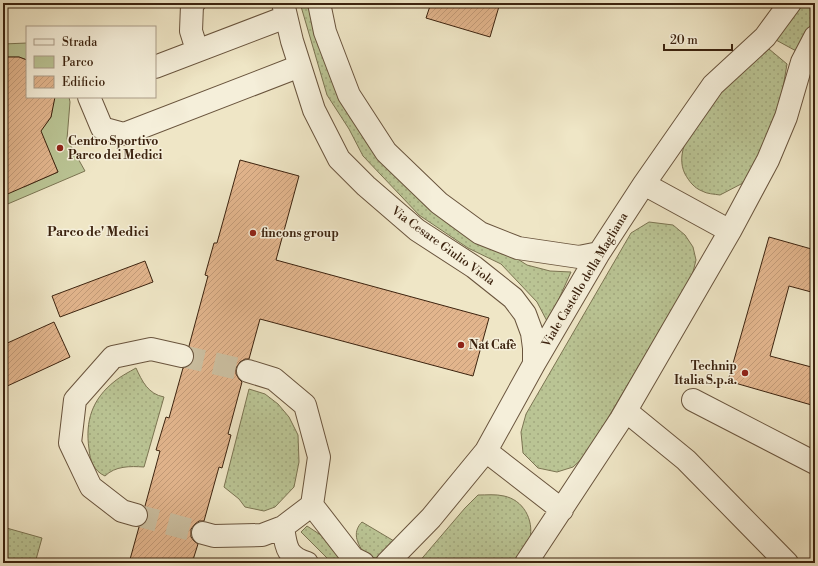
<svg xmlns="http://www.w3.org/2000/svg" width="818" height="566" viewBox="0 0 818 566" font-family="'Libre Bodoni',serif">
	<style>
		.grass { fill: url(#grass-dots); stroke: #7b7452 }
		.park { fill: #bac494; stroke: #7b7452; fill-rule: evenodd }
		.building { fill: url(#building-hatch); stroke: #3c230f }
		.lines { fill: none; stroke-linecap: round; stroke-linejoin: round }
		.minor-tunnel { stroke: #cbbfa1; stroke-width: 22; stroke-dasharray: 22 11; stroke-linecap: butt }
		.minor-casing { stroke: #69543d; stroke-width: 24 }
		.minor { stroke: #f5efda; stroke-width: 22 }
		.poi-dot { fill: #8f2418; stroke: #f5efda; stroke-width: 1.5 }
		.labels { text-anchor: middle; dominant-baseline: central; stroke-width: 3; stroke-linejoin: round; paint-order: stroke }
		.poi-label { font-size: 12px; font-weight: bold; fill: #3c230f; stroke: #f5efda; text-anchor: start }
		.street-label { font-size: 12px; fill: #3c230f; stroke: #f5efda }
		.neighbourhood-label { font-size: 13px; font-weight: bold; fill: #3c230f; stroke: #f5efda }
	</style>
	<defs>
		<pattern id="grass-dots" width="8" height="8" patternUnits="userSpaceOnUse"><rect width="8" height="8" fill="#bac494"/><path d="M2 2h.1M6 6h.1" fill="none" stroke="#a1a87e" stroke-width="1.8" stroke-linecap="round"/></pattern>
		<pattern id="building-hatch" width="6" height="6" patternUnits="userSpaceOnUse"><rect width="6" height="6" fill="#e2b58d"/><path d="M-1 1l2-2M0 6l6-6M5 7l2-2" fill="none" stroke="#c39b78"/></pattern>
	</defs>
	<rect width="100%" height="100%" fill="#efe6c6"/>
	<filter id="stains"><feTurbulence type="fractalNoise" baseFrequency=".005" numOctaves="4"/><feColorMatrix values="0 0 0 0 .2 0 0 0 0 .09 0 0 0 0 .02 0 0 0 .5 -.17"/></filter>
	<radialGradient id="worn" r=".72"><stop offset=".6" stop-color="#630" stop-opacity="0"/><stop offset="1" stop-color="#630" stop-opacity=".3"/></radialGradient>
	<path class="grass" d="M 300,3 L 314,3 L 331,60 L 426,201 L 527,265 L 550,271 L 571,272 L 548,323 L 537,302 L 501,264 L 468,248 L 419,215 L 363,156 L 349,129 L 327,95 Z
		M 800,3 L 815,3 L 815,19 L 798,52 L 776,40 Z
		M 769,49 L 787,64 L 779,112 L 757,160 L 743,183 L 720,195 C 714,194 707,194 702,191 C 694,188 689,181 685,174 C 665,134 742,73 769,49 Z
		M 649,222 L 673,225 L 685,235 L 693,247 L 696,260 L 692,276 L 586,455 L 573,467 L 557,472 L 538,468 L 523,453 L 521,432 L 526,414 L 631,233 Z
		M 136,368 C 142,381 148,394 164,397 L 144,467 C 130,466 115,466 105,476 C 94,471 90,461 89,449 C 85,421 92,399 115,381 C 121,376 129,372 136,368 Z
		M 249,389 L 265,394 L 278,404 L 289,417 L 298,435 L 299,462 L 294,487 L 275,507 L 264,511 L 245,507 L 239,499 L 224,487 Z
		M 478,495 C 486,495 496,494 504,496 C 523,500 534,519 530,539 C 528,547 520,556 515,563 L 418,563 L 465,508 Z
		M 362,522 L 394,541 L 378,558 L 367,557 L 358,552 L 362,550 C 356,541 353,531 362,522 Z
		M 307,526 L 336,545 L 345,556 L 332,563 L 301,532 Z
		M 3,527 L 42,538 L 35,563 L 3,563 Z"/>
	<path class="park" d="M 27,43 L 27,60 L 19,57 L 3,57 L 3,44 Z
		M 54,97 L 69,97 L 70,102 L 67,139 L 85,171 L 3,206 L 3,143 L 39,133 L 51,117 ZM 43,138 L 58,172 L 24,187 Z"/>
	<path class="building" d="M 431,3 L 500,3 L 490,37 L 426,18 Z
		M 3,57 L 19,57 L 27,60 L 27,97 L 55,97 L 51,117 L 41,131 L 58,172 L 3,196 Z
		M 240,160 L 299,176 L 276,260 L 489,318 L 473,376 L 260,319 L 249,359 L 245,359 L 240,362 L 236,368 L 236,374 L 239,379 L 242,382 L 228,434 L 231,435 L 222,468 L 219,467 L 204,521 L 199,521 L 195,524 L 191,529 L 191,537 L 194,541 L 198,544 L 192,563 L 129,563 L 139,527 L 145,524 L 148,518 L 148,512 L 145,506 L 160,451 L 156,450 L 166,417 L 169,418 L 183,368 L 191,365 L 194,359 L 194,352 L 189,346 L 208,276 L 205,275 L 214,243 L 217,243 Z
		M 769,237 L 815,250 L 815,293 L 789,286 L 770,356 L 815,368 L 815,406 L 728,381 Z
		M 145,261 L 153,282 L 60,317 L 52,296 Z
		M 54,322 L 70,357 L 3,388 L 3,345 Z"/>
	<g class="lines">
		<path class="minor-tunnel" d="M 182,356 L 248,371
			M 136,515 L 203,533"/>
		<g class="minor-casing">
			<path id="minor" d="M 194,3 L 192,5 L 191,31 L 197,50
				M 283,3 L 292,41 L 314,110 L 339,159 L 366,186 L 417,230 L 474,267 L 513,298 L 525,314 L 532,333 L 534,348 L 534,364
				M 319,3 L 325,32 L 349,95 L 386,152 L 439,203 L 480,233 L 518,248 L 579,257 L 599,253
				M 155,67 L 286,17
				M 89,97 L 102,128 L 124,134 L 300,66
				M 644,184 L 730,231
				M 693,400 L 815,463
				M 626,411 L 686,460 L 787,563
				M 486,451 L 562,510
				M 312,505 L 353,558 L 363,563
				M 136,515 L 122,511 L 91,487 L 89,483 L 70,443 L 75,400 L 113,357 L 151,349 L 182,356
				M 283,527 C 286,547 286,556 307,563
				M 203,533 L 214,536 L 262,535 L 283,527 L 312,505 L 319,457 L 305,405 L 274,379 L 248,371
				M 387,563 L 431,518 L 486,451 L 534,364 L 599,253 L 644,184 L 713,85 L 765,37 L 790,3
				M 526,563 L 621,419 L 730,231 L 768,160 L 786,117 L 802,62 L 815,37"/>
		</g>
		<use href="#minor" class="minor"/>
	</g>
	<g class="poi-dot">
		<circle cx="60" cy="148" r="4"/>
		<circle cx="253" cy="233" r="4"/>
		<circle cx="461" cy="345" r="4"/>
		<circle cx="745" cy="373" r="4"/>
	</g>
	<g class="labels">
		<g class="poi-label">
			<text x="68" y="141">Centro Sportivo<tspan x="68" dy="14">Parco dei Medici</tspan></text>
			<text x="261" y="233">fincons group</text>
			<text x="469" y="345">Nat Cafè</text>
			<text x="737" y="366" text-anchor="end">Technip<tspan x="737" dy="14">Italia S.p.a.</tspan></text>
		</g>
		<g class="street-label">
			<text transform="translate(443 246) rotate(36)">Via Cesare Giulio Viola</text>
			<text transform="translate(585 280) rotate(-59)">Viale Castello della Magliana</text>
		</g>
		<g class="neighbourhood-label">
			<text x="98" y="232">Parco de' Medici</text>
		</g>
	</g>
	<rect width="818" height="566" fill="none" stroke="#efe6c6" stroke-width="16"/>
	<rect x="4" y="4" width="810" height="558" fill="none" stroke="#3c230f" stroke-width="2"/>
	<rect x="8" y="8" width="802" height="550" fill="none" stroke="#3c230f"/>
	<rect x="26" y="26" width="130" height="72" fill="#f5efda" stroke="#ab9d89"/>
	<rect x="34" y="39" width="20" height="6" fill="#f5efda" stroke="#ab9d89"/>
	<text x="62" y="46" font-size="12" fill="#3c230f">Strada</text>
	<rect x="34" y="56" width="20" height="12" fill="#bac494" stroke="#ab9d89"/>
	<text x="62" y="66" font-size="12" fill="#3c230f">Parco</text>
	<rect x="34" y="76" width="20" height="12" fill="url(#building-hatch)" stroke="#ab9d89"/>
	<text x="62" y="86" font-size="12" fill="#3c230f">Edificio</text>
	<path d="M664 44v6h68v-6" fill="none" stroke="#3c230f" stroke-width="2"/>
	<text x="670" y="44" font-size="12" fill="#3c230f" stroke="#f5efda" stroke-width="3" paint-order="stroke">20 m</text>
	<rect width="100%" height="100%" filter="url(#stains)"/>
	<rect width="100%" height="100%" fill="url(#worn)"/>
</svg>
